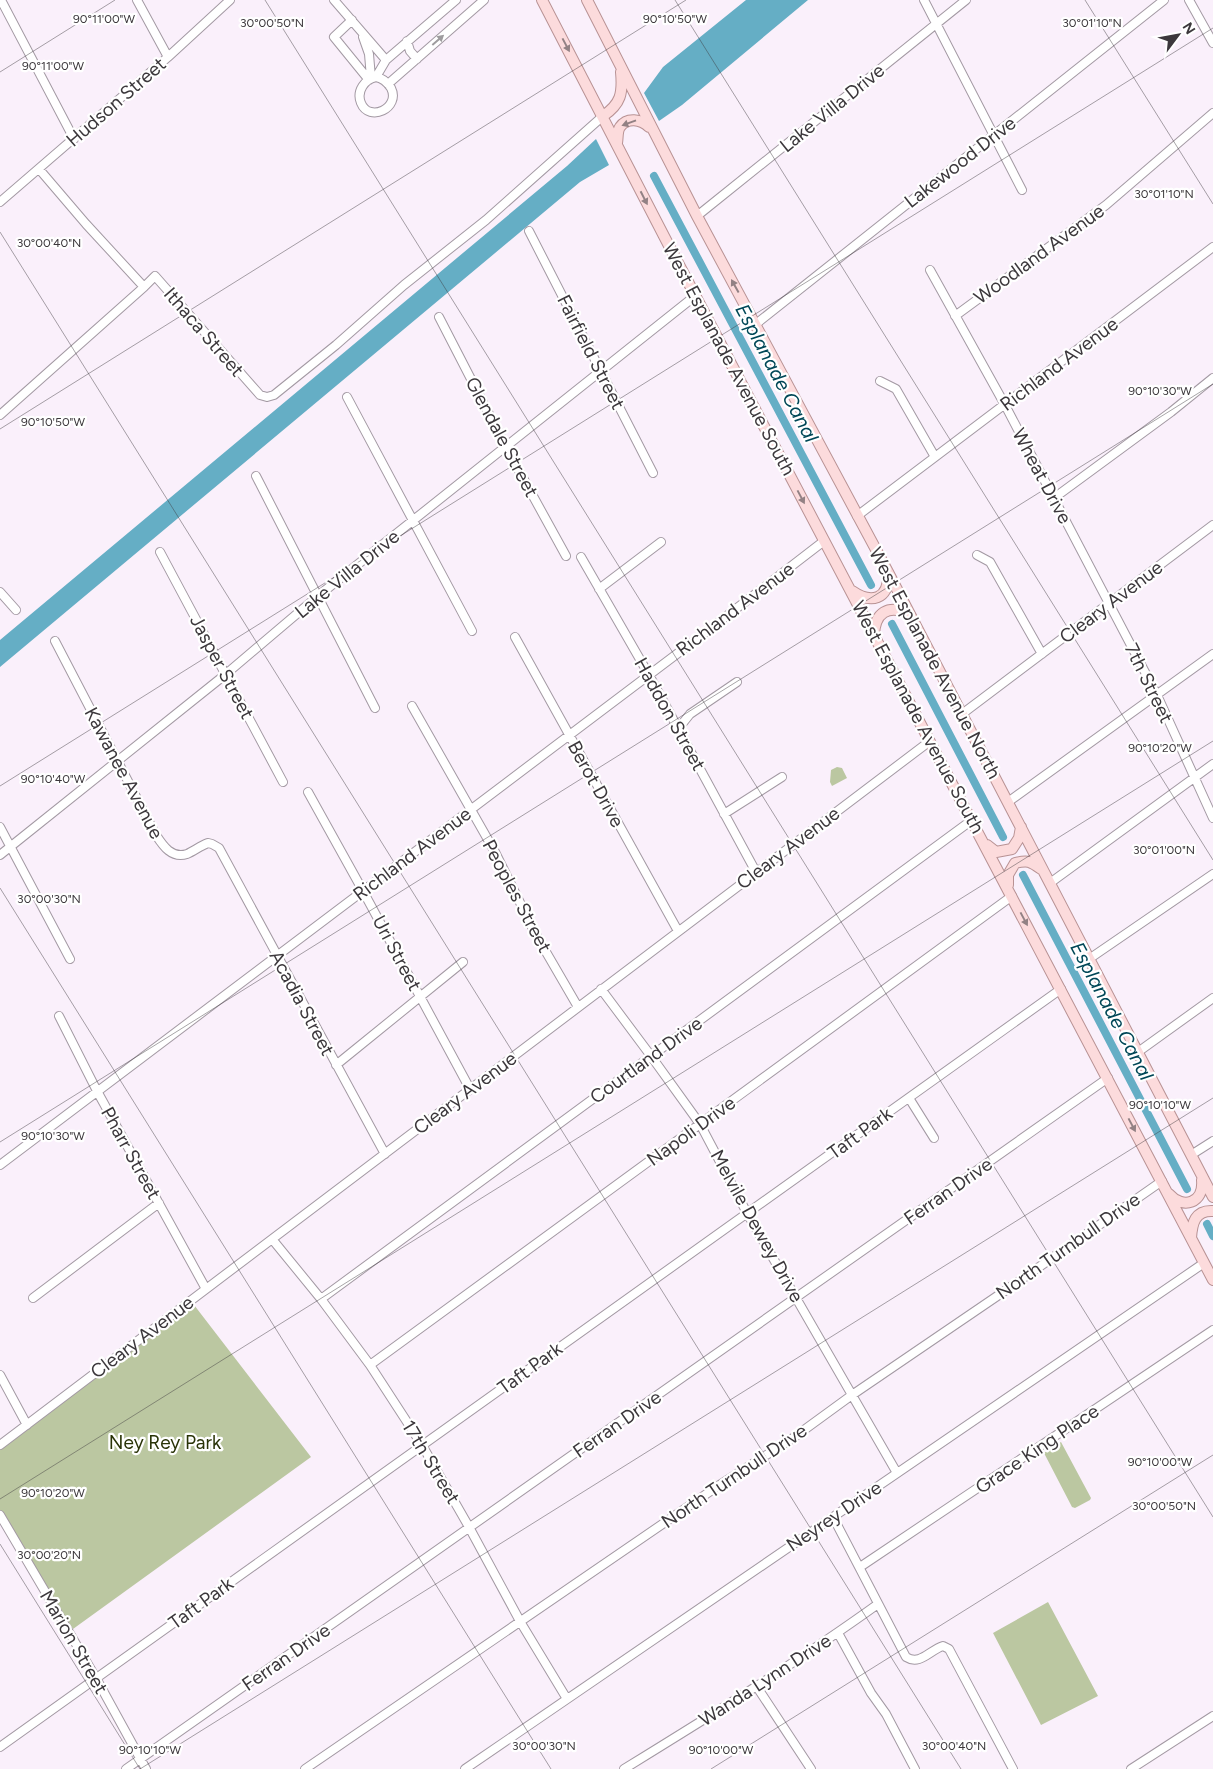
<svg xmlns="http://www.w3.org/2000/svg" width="1213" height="1769" viewBox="0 0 1213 1769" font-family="Figtree,sans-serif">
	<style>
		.green { fill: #bbc7a1 }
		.water { fill: #65aec5 }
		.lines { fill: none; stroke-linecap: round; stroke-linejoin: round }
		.canal { stroke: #65aec5; stroke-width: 8 }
		.minor-casing { stroke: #a399a3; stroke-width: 10 }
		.major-casing { stroke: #b89294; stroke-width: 12 }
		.minor { stroke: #fff; stroke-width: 8 }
		.major { stroke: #fcdbdc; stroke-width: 10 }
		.oneway { fill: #9e9c9e }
		.oneway2 { fill: #928184 }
		.ticks { fill: none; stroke: #3c383c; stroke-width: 1; stroke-opacity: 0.45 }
		.labels { text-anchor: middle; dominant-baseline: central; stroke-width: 4.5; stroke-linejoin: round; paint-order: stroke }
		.street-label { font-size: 19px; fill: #3c383c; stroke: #fff }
		.park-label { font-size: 19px; fill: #293307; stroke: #fff }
		.water-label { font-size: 20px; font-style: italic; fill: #014757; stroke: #fff }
		.ticks-label { font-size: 12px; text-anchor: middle; fill: #3c383c; stroke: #fff; stroke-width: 4.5; stroke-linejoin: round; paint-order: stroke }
	</style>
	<rect width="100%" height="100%" fill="#faf0fb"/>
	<path class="green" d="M 837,767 L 842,768 L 847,778 L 832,786 L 830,782 L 831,770 Z
		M 191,1301 L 311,1457 L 73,1629 L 0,1512 L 0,1445 Z
		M 1061,1442 L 1091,1498 L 1090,1500 L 1075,1508 L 1072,1507 L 1044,1453 Z
		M 1048,1602 L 1098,1696 L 1041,1725 L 993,1633 Z"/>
	<path class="water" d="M 746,0 L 808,0 L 682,105 L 659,121 L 644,93 L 663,67 Z
		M 596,139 L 609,165 L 580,182 L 0,667 L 0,640 L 567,166 Z"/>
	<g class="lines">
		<path class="canal" d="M 654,176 L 871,585
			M 892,624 L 1003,837
			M 1023,875 L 1187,1189
			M 1207,1224 L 1213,1236"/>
		<g class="minor-casing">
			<path id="minor" d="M 1,0 L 74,139
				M 137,0 L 168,57
				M 334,0 L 386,60
				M 924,0 L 1022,190
				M 1189,0 L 1213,43
				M 352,20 L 334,37 L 369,80
				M 363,37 L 369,54 L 371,78
				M 407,41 L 410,51 L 417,59
				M 376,77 L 386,60 L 456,0
				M 376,77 C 383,78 387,82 391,88 C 401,108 369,123 361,103 C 356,91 365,79 376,77 Z
				M 388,84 L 484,0
				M 39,169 L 86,224 L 144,287
				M 0,202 L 168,57 L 230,0
				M 697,216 L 966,0
				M 529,231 L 653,473
				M 930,270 L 1005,405 L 1157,695 L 1213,818
				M 955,316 L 1106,205 L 1213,113
				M 439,317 L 506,447 L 566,556
				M 756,324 L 1164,0
				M 880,381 L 896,389 L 935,457
				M 347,397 L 472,631
				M 0,415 L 144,287 L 155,276 L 260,395 L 267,397 L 274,395 L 336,345 L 404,285 L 486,220 L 603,116
				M 256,476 L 375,708
				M 1054,498 L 1171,412 L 1213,378
				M 857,516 L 1213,247
				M 160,552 L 283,782
				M 977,555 L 990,562 L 1042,654
				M 581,557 L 649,675 L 756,872
				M 599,589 L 661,542
				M 0,592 L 16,610
				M 515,637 L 678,931
				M 55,641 L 156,835 C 163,846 172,859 187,854 C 194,851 200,846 208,843 L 212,844 L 219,848 L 385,1154
				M 412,706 L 495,852 L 535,933 L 578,1007
				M 962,714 L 1213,525
				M 678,729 L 690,714 L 737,682
				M 308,792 L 363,891 L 470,1089
				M 1008,802 L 1213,654
				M 724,814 L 782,777
				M 0,827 L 70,959
				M 0,855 L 226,674 L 318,596 L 695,296
				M 1050,883 L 1213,764
				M 1089,959 L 1213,874
				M 601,989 L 651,1056 L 700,1124 L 747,1213 L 897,1473
				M 59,1016 L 97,1091 L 206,1289
				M 1138,1052 L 1213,998
				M 336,1065 L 463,962
				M 909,1098 L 934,1138
				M 1191,1155 L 1213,1141
				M 0,1165 L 698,638 L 824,541
				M 272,1239 L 321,1299 L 370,1365 L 422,1445 L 469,1527 L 521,1623 L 567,1699
				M 33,1298 L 159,1203
				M 321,1299 L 972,820
				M 370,1365 L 1012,896
				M 0,1375 L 27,1425
				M 0,1445 L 930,741
				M 0,1515 L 96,1678 L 146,1769
				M 833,1517 L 906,1657 C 920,1666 930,1650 943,1646 L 949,1649 L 1013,1769
				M 860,1567 L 1213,1330
				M 838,1633 L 871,1693 L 886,1714 L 915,1769
				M 757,1687 L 811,1769
				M 0,1747 L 1061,989
				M 126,1769 L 1108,1078
				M 305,1769 L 718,1486 L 793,1438 L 852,1395 L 1012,1286 L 1162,1181
				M 465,1769 L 1204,1263
				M 624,1769 C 710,1716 796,1663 878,1604
				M 1131,1769 L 1213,1716"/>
		</g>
		<g class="major-casing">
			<path id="major" d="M 542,0 L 666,240 L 1213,1280
				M 587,0 L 697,216 L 888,572 L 1213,1197
				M 603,116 C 621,104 623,93 621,72
				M 617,143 C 618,138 617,131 620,127 C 627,117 641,119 649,127
				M 852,591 C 871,604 889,600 888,574
				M 874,635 C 875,612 888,605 908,613
				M 987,845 L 996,852 L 1012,849 L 1019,838 L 1021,827
				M 1008,885 L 1008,875 L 1015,863 C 1028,860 1030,861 1041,869
				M 1169,1194 C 1183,1210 1204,1203 1202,1180
				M 1191,1238 C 1192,1223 1195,1210 1213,1211"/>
		</g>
		<use href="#minor" class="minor"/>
		<use href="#major" class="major"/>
	</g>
	<defs><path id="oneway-solid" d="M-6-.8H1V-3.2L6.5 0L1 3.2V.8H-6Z" transform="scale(1.25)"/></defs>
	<use class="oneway" href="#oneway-solid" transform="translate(438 40) rotate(-41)"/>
	<g class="oneway2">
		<use href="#oneway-solid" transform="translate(566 45) rotate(62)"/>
		<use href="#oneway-solid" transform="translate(629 123) rotate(160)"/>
		<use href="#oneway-solid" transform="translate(644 198) rotate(63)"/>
		<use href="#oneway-solid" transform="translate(735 286) rotate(-119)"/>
		<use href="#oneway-solid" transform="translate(801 497) rotate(62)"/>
		<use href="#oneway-solid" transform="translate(1024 919) rotate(62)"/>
		<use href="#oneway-solid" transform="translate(1132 1125) rotate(62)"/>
	</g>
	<path class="ticks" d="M 265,0 L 1213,1517M 675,0 L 1213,860M 1085,0 L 1213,204M 0,72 L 115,0M 0,232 L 961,1769M 0,429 L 686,0M 0,786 L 1213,28M 0,888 L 551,1769M 0,1142 L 1213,384M 0,1499 L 1213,741M 0,1544 L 140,1769M 140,1769 L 1213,1098M 711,1769 L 1213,1455"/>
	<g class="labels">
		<g class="street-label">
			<text transform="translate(116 102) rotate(-41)">Hudson Street</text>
			<text transform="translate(832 108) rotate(-39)">Lake Villa Drive</text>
			<text transform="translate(960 162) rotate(-38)">Lakewood Drive</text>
			<text transform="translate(1039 254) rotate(-36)">Woodland Avenue</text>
			<text transform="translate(204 332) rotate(49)">Ithaca Street</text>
			<text transform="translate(591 352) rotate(63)">Fairfield Street</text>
			<text transform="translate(729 359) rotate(62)">West Esplanade Avenue South</text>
			<text transform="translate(1059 364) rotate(-37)">Richland Avenue</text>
			<text transform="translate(502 437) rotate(62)">Glendale Street</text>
			<text transform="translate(1042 476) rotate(62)">Wheat Drive</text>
			<text transform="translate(347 574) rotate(-39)">Lake Villa Drive</text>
			<text transform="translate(1111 602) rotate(-37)">Cleary Avenue</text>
			<text transform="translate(735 609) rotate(-37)">Richland Avenue</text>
			<text transform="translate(935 663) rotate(62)">West Esplanade Avenue North</text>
			<text transform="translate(222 667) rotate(62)">Jasper Street</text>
			<text transform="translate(1149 683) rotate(64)">7th Street</text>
			<text transform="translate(670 714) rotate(61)">Haddon Street</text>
			<text transform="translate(918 717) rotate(62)">West Esplanade Avenue South</text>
			<text transform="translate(124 773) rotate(62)">Kawanee Avenue</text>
			<text transform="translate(596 784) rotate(61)">Berot Drive</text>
			<text transform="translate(788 848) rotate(-37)">Cleary Avenue</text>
			<text transform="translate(412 854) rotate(-37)">Richland Avenue</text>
			<text transform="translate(517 896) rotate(62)">Peoples Street</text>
			<text transform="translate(397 953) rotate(62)">Uri Street</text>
			<text transform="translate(302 1003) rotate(62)">Acadia Street</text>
			<text transform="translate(646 1060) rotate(-36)">Courtland Drive</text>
			<text transform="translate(465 1093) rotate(-37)">Cleary Avenue</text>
			<text transform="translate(691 1131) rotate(-36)">Napoli Drive</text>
			<text transform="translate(860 1133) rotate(-36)">Taft Park</text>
			<text transform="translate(131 1153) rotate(61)">Pharr Street</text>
			<text transform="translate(948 1191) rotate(-35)">Ferran Drive</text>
			<text transform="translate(757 1226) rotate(61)">Melvile Dewey Drive</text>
			<text transform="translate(1068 1246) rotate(-35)">North Turnbull Drive</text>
			<text transform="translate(142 1337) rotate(-37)">Cleary Avenue</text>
			<text transform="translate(530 1368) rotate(-36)">Taft Park</text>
			<text transform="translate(617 1424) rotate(-35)">Ferran Drive</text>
			<text transform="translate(1037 1449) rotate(-34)">Grace King Place</text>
			<text transform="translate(431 1462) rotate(59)">17th Street</text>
			<text transform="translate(734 1476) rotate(-34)">North Turnbull Drive</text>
			<text transform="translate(834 1516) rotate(-34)">Neyrey Drive</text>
			<text transform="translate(201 1603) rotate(-36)">Taft Park</text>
			<text transform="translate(74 1642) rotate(60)">Marion Street</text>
			<text transform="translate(286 1657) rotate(-35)">Ferran Drive</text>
			<text transform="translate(765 1680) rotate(-33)">Wanda Lynn Drive</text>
		</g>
		<g class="park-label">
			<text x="165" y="1442">Ney Rey Park</text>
		</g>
		<g class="water-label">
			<text transform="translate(777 373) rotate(62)">Esplanade Canal</text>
			<text transform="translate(1112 1011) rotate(62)">Esplanade Canal</text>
		</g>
	</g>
	<g class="ticks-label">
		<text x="104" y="23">90°11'00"W</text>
		<text x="675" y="23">90°10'50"W</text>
		<text x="272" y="27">30°00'50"N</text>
		<text x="1092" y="27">30°01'10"N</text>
		<text x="53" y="70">90°11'00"W</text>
		<text x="1164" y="198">30°01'10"N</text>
		<text x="49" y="247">30°00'40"N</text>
		<text x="1160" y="395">90°10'30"W</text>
		<text x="53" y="426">90°10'50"W</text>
		<text x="1160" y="752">90°10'20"W</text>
		<text x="53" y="783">90°10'40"W</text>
		<text x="1164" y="854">30°01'00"N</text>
		<text x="49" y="903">30°00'30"N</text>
		<text x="1160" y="1109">90°10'10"W</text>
		<text x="53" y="1140">90°10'30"W</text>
		<text x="1160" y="1466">90°10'00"W</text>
		<text x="53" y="1497">90°10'20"W</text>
		<text x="1164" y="1510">30°00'50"N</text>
		<text x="49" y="1559">30°00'20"N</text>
		<text x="544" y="1750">30°00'30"N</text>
		<text x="954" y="1750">30°00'40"N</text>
		<text x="150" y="1754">90°10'10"W</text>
		<text x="721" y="1754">90°10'00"W</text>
	</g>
	<g transform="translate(1178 35) rotate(58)" stroke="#ffffff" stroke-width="4" paint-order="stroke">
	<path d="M0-4L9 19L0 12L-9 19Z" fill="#3c383c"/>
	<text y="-8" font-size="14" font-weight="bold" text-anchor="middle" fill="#3c383c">N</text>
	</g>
</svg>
